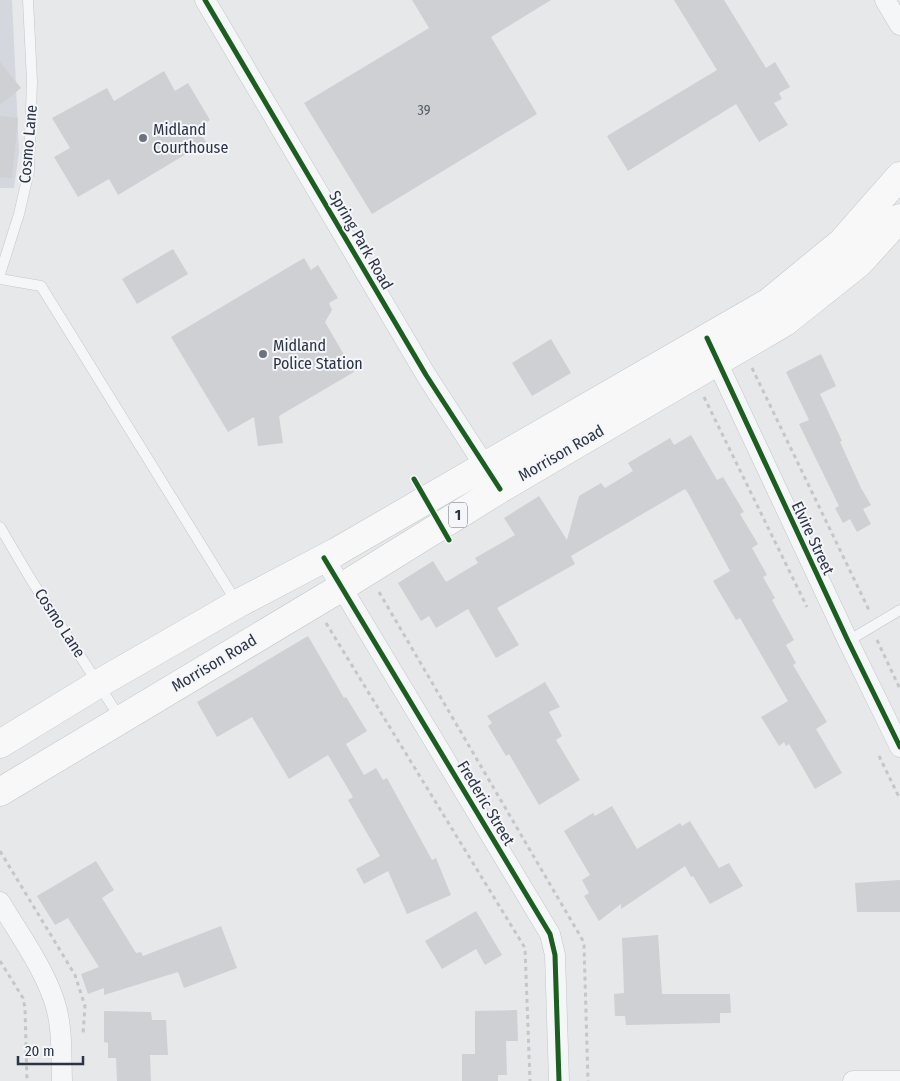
<svg xmlns="http://www.w3.org/2000/svg" width="900" height="1081" viewBox="0 0 900 1081" font-family="'Fira Sans Condensed',sans-serif">
	<style>
		.built { fill: #d4d7dd }
		.building { fill: #ced0d3 }
		.lines { fill: none; stroke-linecap: round; stroke-linejoin: round }
		.service-casing { stroke: #c4c6c8; stroke-width: 11 }
		.minor-casing { stroke: #c4c6c8; stroke-width: 21 }
		.primary-casing { stroke: #c2c5c8; stroke-width: 29 }
		.path { stroke: #c5c6ca; stroke-width: 3; stroke-dasharray: 4 4; stroke-linecap: butt }
		.service { stroke: #f5f6f7; stroke-width: 10 }
		.minor { stroke: #f5f6f7; stroke-width: 20 }
		.primary { stroke: #f8f8f8; stroke-width: 28 }
		.cycleway-casing { stroke: #f4f6f9; stroke-width: 8 }
		.cycleway { stroke: #1b5e20; stroke-width: 5 }
		.poi-dot { fill: #6c737f; stroke: #f4f6f9; stroke-width: 2 }
		.labels { text-anchor: middle; dominant-baseline: central; stroke-width: 4; stroke-linejoin: round; paint-order: stroke }
		.number-label { font-size: 14px; fill: #545c69 }
		.shield { fill: #f4f6f9; stroke: #676e7b; stroke-width: 1 }
		.shield-label { font-size: 15px; font-weight: bold; fill: #2b3445 }
		.poi-label { font-size: 16px; fill: #2b3445; stroke: #f4f6f9; text-anchor: start }
		.street-label { font-size: 16px; fill: #2b3445; stroke: #f4f6f9 }
	</style>
	<rect width="100%" height="100%" fill="#e6e8ea"/>
	<path class="built" d="M 0,0 L 12,0 L 19,152 L 14,188 L 0,188 Z"/>
	<path class="building" d="M 412,0 L 551,0 L 491,37 L 537,114 L 372,214 L 304,103 L 429,28 Z
		M 674,0 L 724,0 L 766,68 L 775,62 L 790,87 L 779,93 L 782,99 L 774,103 L 788,125 L 759,142 L 736,104 L 628,171 L 607,136 L 717,70 Z
		M 0,62 L 21,88 L 0,105 Z
		M 164,71 L 175,91 L 188,83 L 210,120 L 198,128 L 206,142 L 118,195 L 109,179 L 78,197 L 54,157 L 70,148 L 52,118 L 107,88 L 114,101 Z
		M 0,116 L 18,118 L 12,178 L 0,177 Z
		M 173,249 L 188,274 L 137,304 L 122,279 Z
		M 304,258 L 311,270 L 318,265 L 338,298 L 329,303 L 332,310 L 325,322 L 354,372 L 279,416 L 283,443 L 258,446 L 254,417 L 228,432 L 171,337 Z
		M 551,339 L 571,373 L 532,396 L 512,363 Z
		M 821,354 L 836,386 L 820,394 L 842,441 L 840,442 L 861,488 L 871,505 L 863,509 L 871,524 L 857,532 L 850,519 L 843,523 L 835,508 L 839,506 L 799,424 L 809,420 L 786,372 Z
		M 691,435 L 717,480 L 723,477 L 744,512 L 740,514 L 758,544 L 752,548 L 767,575 L 763,577 L 775,598 L 772,600 L 794,640 L 786,645 L 796,663 L 793,665 L 827,722 L 816,729 L 842,773 L 815,789 L 789,744 L 786,746 L 784,742 L 779,746 L 761,717 L 788,701 L 740,618 L 736,620 L 713,581 L 730,571 L 688,493 L 685,489 L 571,556 L 575,564 L 497,608 L 519,645 L 496,658 L 468,609 L 436,628 L 429,616 L 421,621 L 398,583 L 433,561 L 446,582 L 478,563 L 475,558 L 515,535 L 504,518 L 539,496 L 567,540 L 579,496 L 601,483 L 605,488 L 633,471 L 628,463 L 670,438 L 674,445 Z
		M 308,636 L 344,698 L 346,697 L 367,731 L 346,744 L 364,775 L 376,768 L 383,780 L 387,778 L 432,860 L 436,858 L 451,895 L 407,914 L 388,871 L 364,884 L 356,869 L 380,856 L 348,800 L 353,797 L 328,755 L 289,779 L 252,717 L 217,737 L 197,702 Z
		M 545,682 L 560,707 L 549,712 L 562,736 L 556,740 L 580,780 L 539,805 L 509,754 L 506,756 L 488,726 L 492,723 L 487,716 Z
		M 612,806 L 637,849 L 680,823 L 682,826 L 690,821 L 719,868 L 729,863 L 743,886 L 710,904 L 693,876 L 691,877 L 685,866 L 621,909 L 621,904 L 599,921 L 584,896 L 589,893 L 582,880 L 590,875 L 564,831 L 593,813 L 595,816 Z
		M 96,861 L 114,890 L 102,898 L 136,953 L 141,952 L 143,956 L 221,926 L 237,968 L 184,988 L 178,972 L 104,995 L 104,988 L 88,994 L 81,974 L 99,967 L 68,918 L 55,925 L 37,896 Z
		M 900,880 L 900,912 L 857,912 L 855,883 Z
		M 476,911 L 502,955 L 485,965 L 476,949 L 442,969 L 425,941 Z
		M 658,935 L 662,994 L 730,994 L 731,1013 L 720,1013 L 720,1023 L 626,1025 L 625,1016 L 615,1016 L 614,994 L 624,993 L 622,938 Z
		M 517,1010 L 518,1041 L 506,1041 L 507,1075 L 498,1075 L 498,1081 L 462,1081 L 462,1054 L 475,1054 L 475,1011 Z
		M 104,1011 L 151,1012 L 152,1020 L 166,1020 L 168,1055 L 150,1055 L 151,1081 L 117,1081 L 116,1058 L 108,1058 L 108,1043 L 104,1042 Z"/>
	<g class="lines">
		<g class="service-casing">
			<path id="service" d="M 0,274 L 19,214 L 29,171 L 32,81 L 28,0
				M 0,279 L 41,286 L 237,603
				M 0,527 L 30,578 L 120,718
				M 848,641 L 900,610"/>
		</g>
		<g class="minor-casing">
			<path id="minor" d="M 205,0 L 426,375 L 492,477
				M 885,0 L 900,25
				M 711,349 L 848,641 L 900,747
				M 324,558 L 550,934 L 555,955 L 559,1081
				M 0,902 C 19,934 42,965 54,1000 C 63,1026 61,1055 62,1081
				M 853,1081 L 900,1081"/>
		</g>
		<g class="primary-casing">
			<path id="primary" d="M 0,744 L 98,684 L 237,604 L 336,552 L 769,302 L 842,242 L 900,176
				M 0,792 L 342,587 L 500,489 L 785,322 L 859,263 L 900,218"/>
		</g>
		<path class="path" d="M 752,368 L 869,610
			M 704,397 L 807,607
			M 379,592 L 582,939 L 584,945 L 588,1081
			M 326,623 L 525,948 L 530,1081
			M 877,640 L 900,689
			M 879,756 L 900,799
			M 0,851 L 75,975 L 85,1006 L 83,1035
			M 0,961 L 23,998 L 25,1008 L 27,1081"/>
		<use href="#service" class="service"/>
		<use href="#minor" class="minor"/>
		<use href="#primary" class="primary"/>
		<g class="cycleway-casing">
			<path id="cycleway" d="M 205,0 L 426,375 L 500,489
				M 707,338 L 848,641 L 900,747
				M 414,479 L 449,540
				M 324,558 L 550,934 L 555,955 L 559,1081"/>
		</g>
		<use href="#cycleway" class="cycleway"/>
	</g>
	<g class="poi-dot">
		<circle cx="143" cy="138" r="5"/>
		<circle cx="263" cy="354" r="5"/>
	</g>
	<g class="labels">
		<g class="number-label">
			<text x="424" y="110">39</text>
		</g>
		<rect class="shield" x="449" y="502.5" width="18" height="25" rx="4"/>
		<g class="shield-label">
			<text x="458" y="515">1</text>
		</g>
		<g class="poi-label">
			<text x="153" y="129">Midland<tspan x="153" dy="18">Courthouse</tspan></text>
			<text x="273" y="345">Midland<tspan x="273" dy="18">Police Station</tspan></text>
		</g>
		<g class="street-label">
			<text transform="translate(28 144) rotate(-85)">Cosmo Lane</text>
			<text transform="translate(361 240) rotate(60)">Spring Park Road</text>
			<text transform="translate(561 453) rotate(-30)">Morrison Road</text>
			<text transform="translate(813 538) rotate(65)">Elvire Street</text>
			<text transform="translate(60 623) rotate(57)">Cosmo Lane</text>
			<text transform="translate(214 663) rotate(-31)">Morrison Road</text>
			<text transform="translate(486 803) rotate(59)">Frederic Street</text>
		</g>
	</g>
	<path d="M18 1056v8h65v-8" fill="none" stroke="#2b3445" stroke-width="2.5"/>
	<text x="25" y="1056" font-size="15" fill="#2b3445" stroke="#f4f6f9" stroke-width="4" paint-order="stroke">20 m</text>
</svg>
